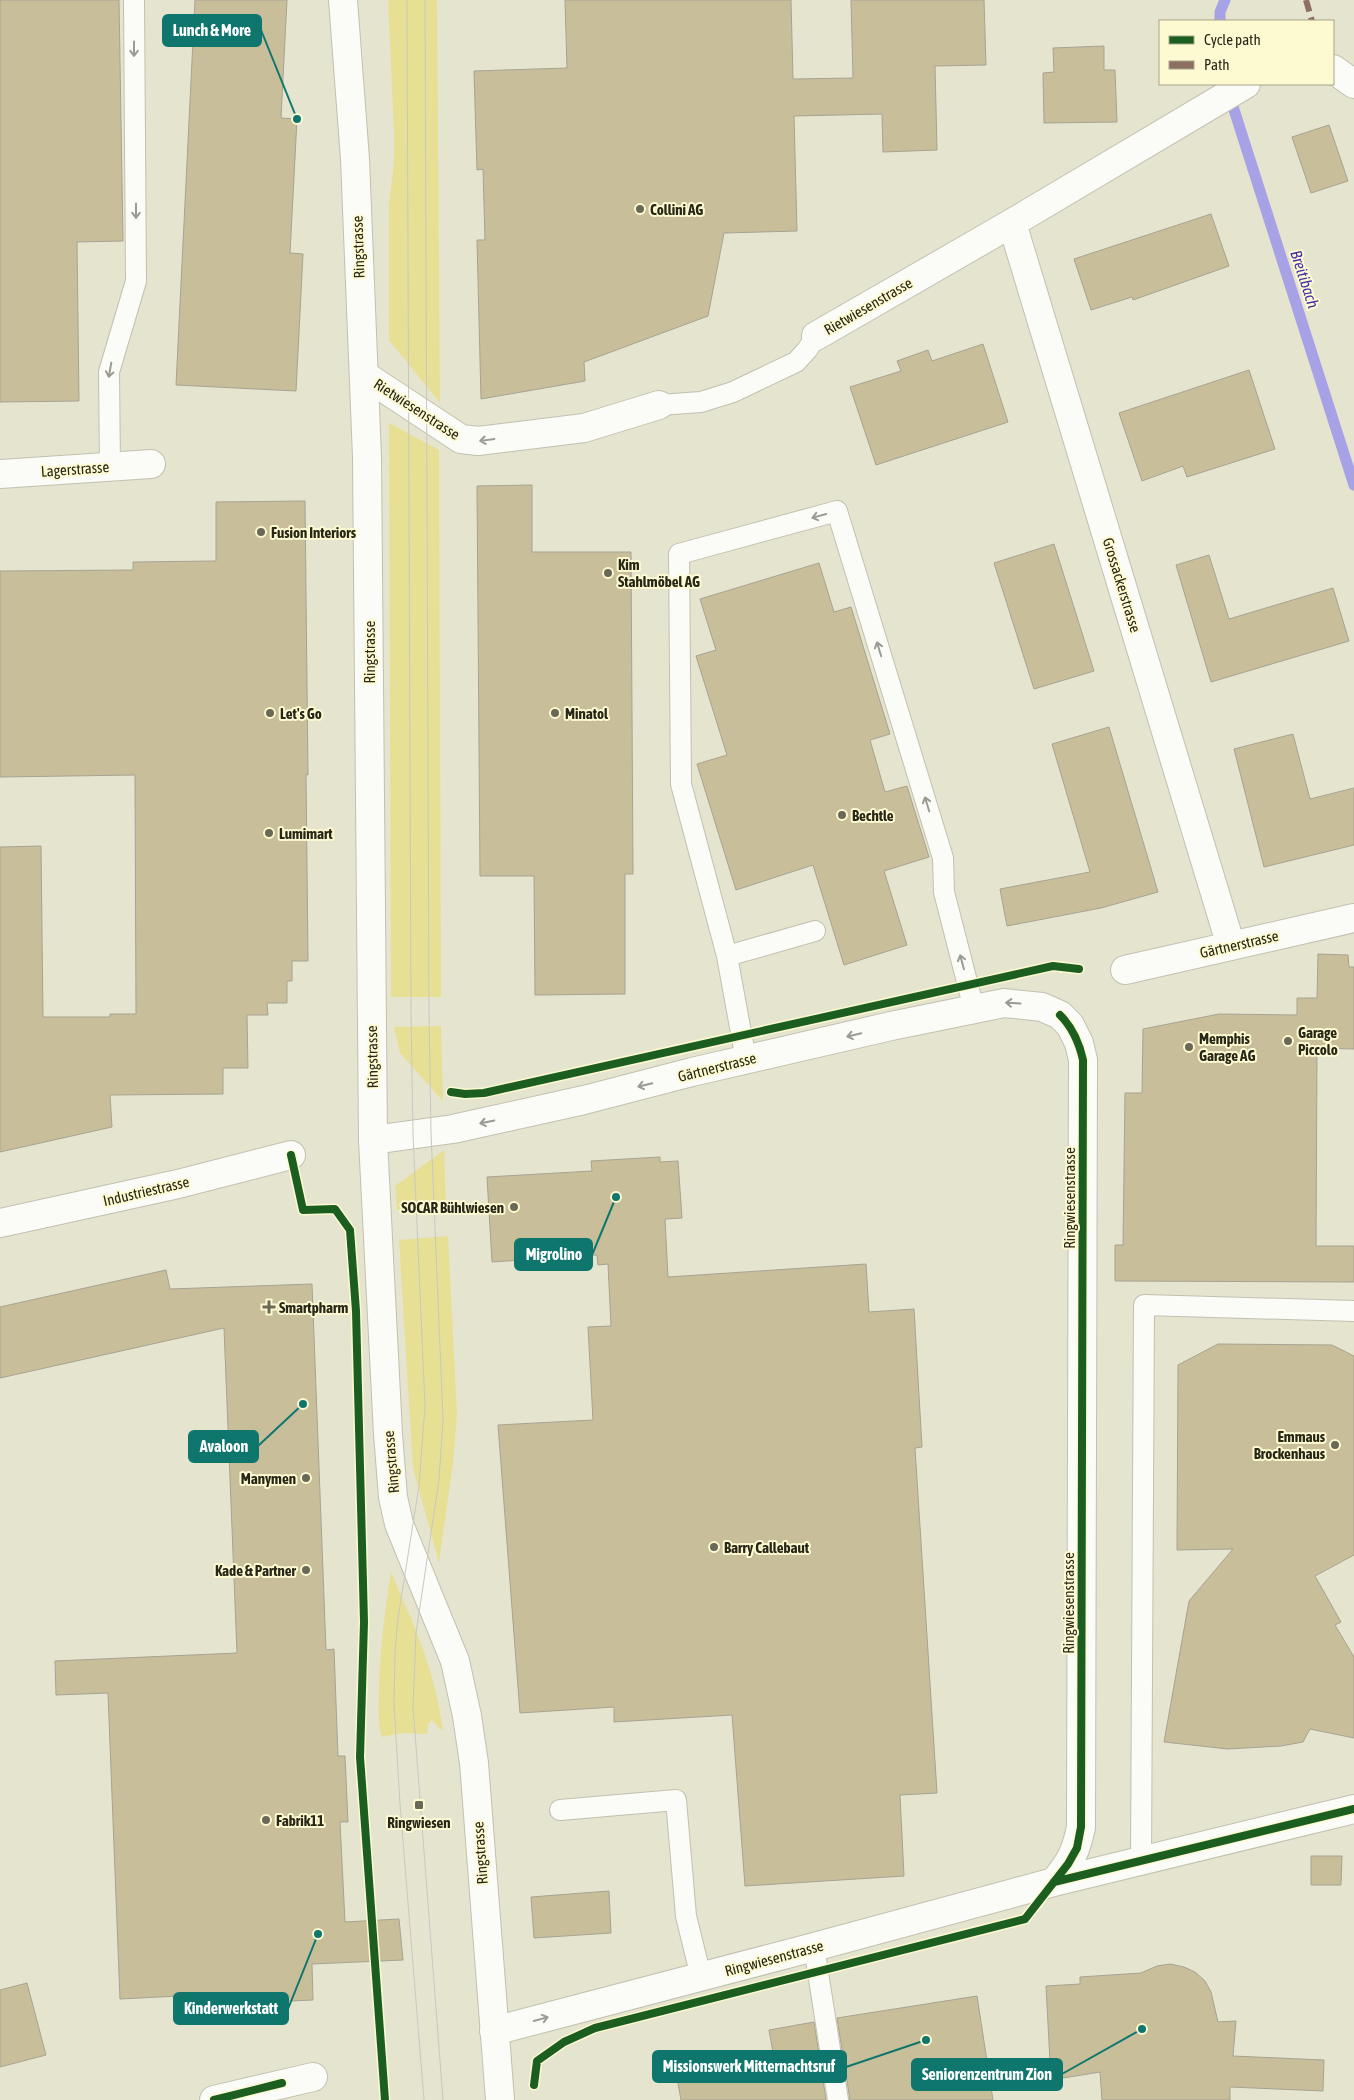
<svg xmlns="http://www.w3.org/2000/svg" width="1354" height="2100" viewBox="0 0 1354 2100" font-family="'Asap Condensed',sans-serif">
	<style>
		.green { fill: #e7e094 }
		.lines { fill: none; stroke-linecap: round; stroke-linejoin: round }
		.stream { stroke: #a7a2e6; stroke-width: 11 }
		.building { fill: #c9be9a; stroke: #a6a393 }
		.service-casing { stroke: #c2c1b0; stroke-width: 22 }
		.minor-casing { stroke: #c2c1b0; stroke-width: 30 }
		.secondary-casing { stroke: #c2c1b0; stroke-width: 30 }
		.service { stroke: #fbfbf8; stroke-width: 20 }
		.minor { stroke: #fbfbf8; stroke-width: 28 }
		.secondary { stroke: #fbfbf8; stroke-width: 28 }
		.tram { stroke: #c8c7c1; stroke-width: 1 }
		.quiet { stroke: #8d6e63; stroke-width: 6; stroke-dasharray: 12 6; stroke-linecap: butt }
		.cycleway-casing { stroke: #fdfad2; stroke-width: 11 }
		.cycleway { stroke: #1b5e20; stroke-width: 8 }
		.oneway { stroke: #9c9b93 }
		.poi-dot { fill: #6a6857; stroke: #fdfad2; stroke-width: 2 }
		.labels { text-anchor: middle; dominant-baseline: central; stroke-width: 4; stroke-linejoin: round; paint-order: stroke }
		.poi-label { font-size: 15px; font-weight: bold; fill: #272617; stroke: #fdfad2; text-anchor: start }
		.street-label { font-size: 15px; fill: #272617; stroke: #fdfad2 }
		.water-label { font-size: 16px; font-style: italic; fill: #472faa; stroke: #fdfad2 }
		.leader { fill: none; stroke: #0f766e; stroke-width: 2 }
		.callout-dot { fill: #0f766e; stroke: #fdfad2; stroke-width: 2 }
		.callout { fill: #0f766e; stroke: #0f766e; stroke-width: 2 }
		.callout-label { font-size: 16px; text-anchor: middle; font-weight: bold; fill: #fff }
	</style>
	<rect width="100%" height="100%" fill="#e5e4cf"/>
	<path class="green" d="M 388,0 L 437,0 L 440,403 L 389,340 L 389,204 L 394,162 L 394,134 Z
		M 389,423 L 439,450 L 441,997 L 391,997 Z
		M 441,1026 L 443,1101 L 400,1053 L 394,1027 Z
		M 444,1150 L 446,1208 L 397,1210 L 395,1186 Z
		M 448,1236 L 457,1414 L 453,1463 L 439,1563 L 413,1468 L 399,1240 Z
		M 391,1572 C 415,1627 436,1673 443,1732 L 432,1720 L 428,1724 L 427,1734 L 402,1733 L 382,1737 C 377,1722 379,1703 379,1687 C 380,1648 385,1610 391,1572 Z"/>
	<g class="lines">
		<path class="stream" d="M 1220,21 L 1220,12 L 1225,0
			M 1229,94 L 1354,485"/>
	</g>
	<path class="building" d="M 0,0 L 119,0 L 123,241 L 77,242 L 79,401 L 0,402 Z
		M 195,0 L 287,0 L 281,118 L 297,119 L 290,253 L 303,254 L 296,391 L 176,385 Z
		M 565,0 L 791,0 L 793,79 L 853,78 L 851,0 L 984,0 L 986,65 L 935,66 L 937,150 L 883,152 L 882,114 L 794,116 L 797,231 L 724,233 L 708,316 L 584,362 L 585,381 L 481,399 L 477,240 L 485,240 L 483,169 L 477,170 L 474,71 L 567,68 Z
		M 1104,46 L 1104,70 L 1115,70 L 1117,122 L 1044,123 L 1043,73 L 1054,72 L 1053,48 Z
		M 1329,125 L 1348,181 L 1311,193 L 1292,137 Z
		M 1211,214 L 1229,266 L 1133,300 L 1132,297 L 1091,310 L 1074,259 Z
		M 983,344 L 1008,422 L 876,465 L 850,387 L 901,371 L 897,361 L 928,350 L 932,361 Z
		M 1249,370 L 1275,449 L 1187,477 L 1183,466 L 1142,481 L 1119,413 Z
		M 532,485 L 532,552 L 631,552 L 633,874 L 625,874 L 625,994 L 535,995 L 534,876 L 480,876 L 477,486 Z
		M 305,501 L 308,775 L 306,774 L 308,961 L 292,961 L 292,981 L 287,981 L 287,1003 L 267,1003 L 268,1015 L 247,1015 L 248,1068 L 223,1068 L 223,1094 L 110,1095 L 112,1127 L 0,1152 L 0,847 L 41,846 L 43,1017 L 110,1017 L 110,1014 L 136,1014 L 135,775 L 0,777 L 0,571 L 133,570 L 133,562 L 216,561 L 216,502 Z
		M 1054,544 L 1094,671 L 1034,689 L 994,563 Z
		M 1209,555 L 1229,619 L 1333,588 L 1349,641 L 1211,682 L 1176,565 Z
		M 819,563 L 834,612 L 851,607 L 890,734 L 870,740 L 885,792 L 907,786 L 929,857 L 884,871 L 907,945 L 844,965 L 813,865 L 736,890 L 697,764 L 727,755 L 696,656 L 716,650 L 700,599 Z
		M 1109,727 L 1158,892 L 1101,908 L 1007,926 L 1000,889 L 1090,872 L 1052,744 Z
		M 1293,734 L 1310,799 L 1354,788 L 1354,845 L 1264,867 L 1234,749 Z
		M 1318,954 L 1348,955 L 1349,967 L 1354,967 L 1354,1049 L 1317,1048 L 1316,1246 L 1354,1246 L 1354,1282 L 1115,1281 L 1115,1245 L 1123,1245 L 1125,1093 L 1142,1093 L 1143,1029 L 1219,1014 L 1297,1015 L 1297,998 L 1317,998 Z
		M 660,1157 L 660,1162 L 678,1161 L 682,1218 L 665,1219 L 668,1277 L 866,1264 L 869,1312 L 914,1309 L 922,1447 L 915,1448 L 937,1793 L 900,1795 L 904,1876 L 745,1886 L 732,1715 L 614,1722 L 614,1707 L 520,1713 L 498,1425 L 593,1420 L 588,1327 L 611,1326 L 608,1264 L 598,1265 L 597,1255 L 492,1262 L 487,1177 L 592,1171 L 591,1161 Z
		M 166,1270 L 170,1289 L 312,1284 L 326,1650 L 334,1649 L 338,1756 L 345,1756 L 348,1822 L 340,1822 L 345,1922 L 399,1919 L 403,1960 L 312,1964 L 313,2000 L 179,2006 L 179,1996 L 120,1999 L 108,1693 L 56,1695 L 55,1661 L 237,1653 L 224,1328 L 0,1378 L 0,1307 Z
		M 1218,1344 L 1332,1345 L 1354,1356 L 1354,1555 L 1315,1576 L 1341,1622 L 1335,1625 L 1354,1657 L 1354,1738 L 1310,1729 L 1303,1742 L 1281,1746 L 1228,1749 L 1164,1742 L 1189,1601 L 1233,1549 L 1177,1550 L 1178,1365 Z
		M 1311,1856 L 1342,1856 L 1341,1885 L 1311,1885 Z
		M 609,1891 L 611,1933 L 534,1938 L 531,1897 Z
		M 1170,1964 L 1184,1967 L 1195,1972 L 1205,1981 L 1211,1992 L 1218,2022 L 1236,2021 L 1233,2056 L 1324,2060 L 1323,2091 L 1230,2087 L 1230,2100 L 1102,2100 L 1100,2072 L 1051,2080 L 1046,1986 L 1080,1984 L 1080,1977 L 1141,1973 L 1157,1966 Z
		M 27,1983 L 46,2055 L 0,2067 L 0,1990 Z
		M 977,1996 L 993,2100 L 850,2100 L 837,2018 Z
		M 814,2022 L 826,2100 L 681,2100 L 676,2072 L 774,2058 L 769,2030 Z"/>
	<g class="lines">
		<g class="service-casing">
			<path id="service" d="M 659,405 L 701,402 L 733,392 L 796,362 L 807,350 L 816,336
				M 110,467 L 109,372 L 136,281 L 134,0
				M 727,956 L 815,931
				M 746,1060 L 727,956 L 681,784 L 679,554 L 837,511 L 943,858 L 944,892 L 974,1009
				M 560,1810 L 676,1800 L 686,1916 L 701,1977
				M 1141,1861 L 1144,1305 L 1354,1311
				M 814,1947 L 838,2100"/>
		</g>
		<g class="minor-casing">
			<path id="minor" d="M 1333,69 L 1354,84
				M 1012,223 L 1231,946
				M 816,336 L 1012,223 L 1246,84
				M 364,375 L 461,439 L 478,441 L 584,428 L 659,405
				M 0,474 L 151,464
				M 1125,970 L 1354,918
				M 373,1140 L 453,1129 L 584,1100 L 692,1072 L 891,1026 L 1004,1003 L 1042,1007 L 1060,1015 L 1070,1025 L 1079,1043 L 1083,1060 L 1081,1827 C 1076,1852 1070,1863 1054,1882
				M 0,1223 L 178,1184 L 291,1155
				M 494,2031 L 814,1947 L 1054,1882 L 1354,1809
				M 214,2100 L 313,2077"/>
		</g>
		<g class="secondary-casing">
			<path id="secondary" d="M 343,0 L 355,159 L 367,457 L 373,1140 L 388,1434 L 393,1497 L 399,1524 L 455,1661 L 467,1716 L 474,1763 L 500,2100"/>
		</g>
		<use href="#service" class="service"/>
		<use href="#minor" class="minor"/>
		<use href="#secondary" class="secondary"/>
		<path class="tram" d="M 407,0 L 411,1013 L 413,1134 L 425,1406 L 419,1486 L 398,1618 L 395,1652 L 394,1704 L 400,1804 L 424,2100
			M 425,0 L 429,1013 L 431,1132 L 443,1419 L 439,1480 L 416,1633 L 413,1707 L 443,2100"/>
		<path class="quiet" d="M 1306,0 L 1312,21"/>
		<g class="cycleway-casing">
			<path id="cycleway" d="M 451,1092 L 465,1094 L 484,1093 L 1053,966 L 1079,969
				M 291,1155 L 303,1210 L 335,1209 L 350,1230 L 356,1311 L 364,1622 L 360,1757 L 385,2100
				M 1054,1882 L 1354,1809
				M 534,2085 L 537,2061 L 564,2042 L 595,2028 L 1025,1919 L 1068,1864 L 1077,1848 L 1081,1827 L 1083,1060 C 1079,1042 1073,1028 1060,1015
				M 214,2100 L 282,2083"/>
		</g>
		<use href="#cycleway" class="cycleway"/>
	</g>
	<defs><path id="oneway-shaft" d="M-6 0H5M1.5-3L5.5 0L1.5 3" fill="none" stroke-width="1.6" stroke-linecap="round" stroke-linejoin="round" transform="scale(1.25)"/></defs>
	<g class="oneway">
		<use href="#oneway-shaft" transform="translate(134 49) rotate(90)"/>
		<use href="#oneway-shaft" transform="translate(136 211) rotate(90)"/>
		<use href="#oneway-shaft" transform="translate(110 370) rotate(100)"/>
		<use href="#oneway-shaft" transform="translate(487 440) rotate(172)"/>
		<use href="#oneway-shaft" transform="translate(819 516) rotate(165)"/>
		<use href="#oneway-shaft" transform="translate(879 649) rotate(-107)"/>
		<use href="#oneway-shaft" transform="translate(927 804) rotate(-107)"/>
		<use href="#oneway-shaft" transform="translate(962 962) rotate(-105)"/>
		<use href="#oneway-shaft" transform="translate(1013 1003) rotate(-177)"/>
		<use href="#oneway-shaft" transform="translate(854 1035) rotate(167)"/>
		<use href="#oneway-shaft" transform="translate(645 1085) rotate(166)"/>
		<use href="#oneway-shaft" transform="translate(487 1122) rotate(168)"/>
		<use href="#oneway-shaft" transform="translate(541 2019) rotate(-15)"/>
	</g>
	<g class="poi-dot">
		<circle cx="640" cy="209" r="5"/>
		<circle cx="261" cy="532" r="5"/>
		<circle cx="608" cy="573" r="5"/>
		<circle cx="270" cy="713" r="5"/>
		<circle cx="555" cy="713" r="5"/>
		<circle cx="842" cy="815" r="5"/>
		<circle cx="269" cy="833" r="5"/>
		<circle cx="1288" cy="1041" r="5"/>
		<circle cx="1189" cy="1047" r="5"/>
		<circle cx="514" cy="1207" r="5"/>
		<path d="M266.5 1299.5h5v5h5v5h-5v5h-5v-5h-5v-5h5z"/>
		<circle cx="1335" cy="1445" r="5"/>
		<circle cx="306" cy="1478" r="5"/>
		<circle cx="714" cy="1547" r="5"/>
		<circle cx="306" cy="1570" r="5"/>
		<rect x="414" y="1800" width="10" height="10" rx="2.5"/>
		<circle cx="266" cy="1820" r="5"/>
	</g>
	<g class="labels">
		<g class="poi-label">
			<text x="650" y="209">Collini AG</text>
			<text x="271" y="532">Fusion Interiors</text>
			<text x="618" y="564">Kim<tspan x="618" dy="17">Stahlmöbel AG</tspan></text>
			<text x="280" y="713">Let's Go</text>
			<text x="565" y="713">Minatol</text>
			<text x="852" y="815">Bechtle</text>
			<text x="279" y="833">Lumimart</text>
			<text x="1298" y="1032">Garage<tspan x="1298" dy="17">Piccolo</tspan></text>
			<text x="1199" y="1038">Memphis<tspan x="1199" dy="17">Garage AG</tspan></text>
			<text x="504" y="1207" text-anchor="end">SOCAR Bühlwiesen</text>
			<text x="279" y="1307">Smartpharm</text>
			<text x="1325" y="1436" text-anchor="end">Emmaus<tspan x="1325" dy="17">Brockenhaus</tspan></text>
			<text x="296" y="1478" text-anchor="end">Manymen</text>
			<text x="724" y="1547">Barry Callebaut</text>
			<text x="296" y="1570" text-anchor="end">Kade &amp; Partner</text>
			<text x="276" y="1820">Fabrik11</text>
			<text x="419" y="1822" text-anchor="middle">Ringwiesen</text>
		</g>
		<g class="street-label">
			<text transform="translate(358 247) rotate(-92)">Ringstrasse</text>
			<text transform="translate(868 306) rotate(-30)">Rietwiesenstrasse</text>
			<text transform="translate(417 409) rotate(33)">Rietwiesenstrasse</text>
			<text transform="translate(75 469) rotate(-4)">Lagerstrasse</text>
			<text transform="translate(1122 585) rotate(73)">Grossackerstrasse</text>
			<text transform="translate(369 652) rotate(-90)">Ringstrasse</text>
			<text transform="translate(1239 944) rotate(-13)">Gärtnerstrasse</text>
			<text transform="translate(372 1057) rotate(-91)">Ringstrasse</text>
			<text transform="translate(717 1067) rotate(-14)">Gärtnerstrasse</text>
			<text transform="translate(146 1191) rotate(-13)">Industriestrasse</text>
			<text transform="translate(1069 1198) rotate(-90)">Ringwiesenstrasse</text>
			<text transform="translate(391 1462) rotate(-95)">Ringstrasse</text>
			<text transform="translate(1068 1603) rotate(-90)">Ringwiesenstrasse</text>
			<text transform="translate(480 1853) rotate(-94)">Ringstrasse</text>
			<text transform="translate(774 1958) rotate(-15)">Ringwiesenstrasse</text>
		</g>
		<g class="water-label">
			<text transform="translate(1305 279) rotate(72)">Breitibach</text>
		</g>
	</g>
	<path class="leader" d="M297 119L261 30M616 1197L592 1255M303 1404L258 1446M318 1934L288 2009M926 2040L846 2067M1142 2029L1062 2074"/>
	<g class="callout-dot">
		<circle cx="297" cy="119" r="5"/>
		<circle cx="616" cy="1197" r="5"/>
		<circle cx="303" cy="1404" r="5"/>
		<circle cx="318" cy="1934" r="5"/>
		<circle cx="926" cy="2040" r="5"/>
		<circle cx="1142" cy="2029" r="5"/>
	</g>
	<g class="callout">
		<rect x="163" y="15" width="98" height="31" rx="5"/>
		<rect x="515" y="1239" width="77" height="31" rx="5"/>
		<rect x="189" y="1431" width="69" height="31" rx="5"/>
		<rect x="174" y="1993" width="114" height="31" rx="5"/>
		<rect x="653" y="2051" width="193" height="31" rx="5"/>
		<rect x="912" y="2059" width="150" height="31" rx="5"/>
	</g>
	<g class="callout-label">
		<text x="212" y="36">Lunch &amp; More</text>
		<text x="554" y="1260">Migrolino</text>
		<text x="224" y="1452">Avaloon</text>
		<text x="231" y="2014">Kinderwerkstatt</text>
		<text x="749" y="2072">Missionswerk Mitternachtsruf</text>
		<text x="987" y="2080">Seniorenzentrum Zion</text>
	</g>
	<rect x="1159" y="20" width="175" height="65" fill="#fdfad2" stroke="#a7a587"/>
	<rect x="1169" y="36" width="25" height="8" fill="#1b5e20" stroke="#a7a587"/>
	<text x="1204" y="45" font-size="15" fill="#272617">Cycle path</text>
	<rect x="1169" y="61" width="25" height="8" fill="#8d6e63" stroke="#a7a587"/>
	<text x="1204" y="70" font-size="15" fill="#272617">Path</text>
</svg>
